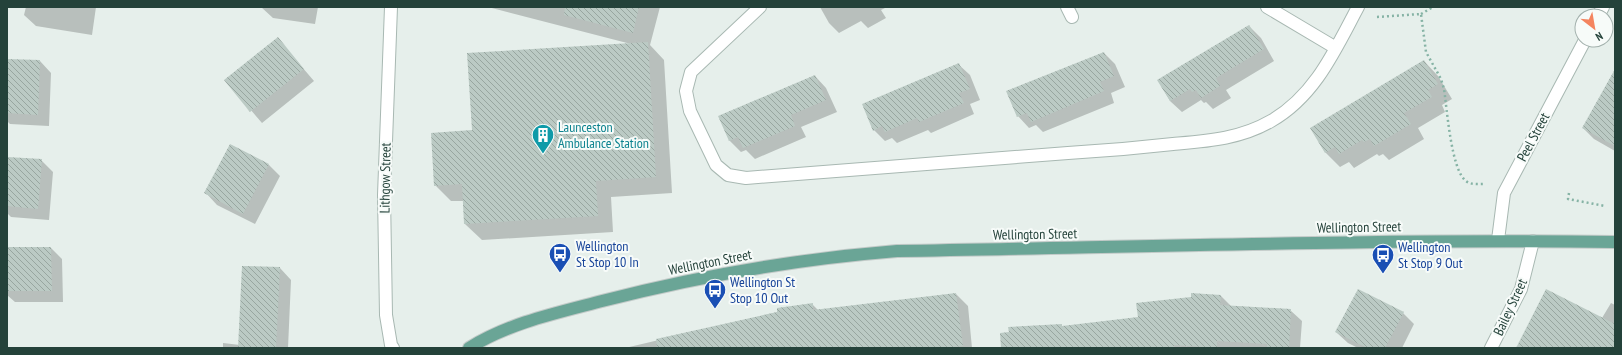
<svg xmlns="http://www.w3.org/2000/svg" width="1622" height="355" viewBox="0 0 1622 355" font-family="'PT Sans Narrow',sans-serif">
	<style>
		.shadow { fill: #0003 }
		.building { fill: url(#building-back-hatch) }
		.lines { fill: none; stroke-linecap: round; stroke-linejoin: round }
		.minor-casing { stroke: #a8b8b2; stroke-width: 14 }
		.major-casing { stroke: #c2cac8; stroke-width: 14 }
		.path { stroke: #86b3a5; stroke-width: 2.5; stroke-dasharray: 2 3; stroke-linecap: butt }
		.minor { stroke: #fff; stroke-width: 12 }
		.major { stroke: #6aa596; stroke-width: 12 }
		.labels { text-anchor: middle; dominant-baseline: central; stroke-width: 4; stroke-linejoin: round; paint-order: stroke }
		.culture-label { font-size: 14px; fill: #0d838f; stroke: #f7fbf9; text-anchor: start }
		.street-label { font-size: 14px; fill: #24423a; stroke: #f7fbf9 }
		.transit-label { font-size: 14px; fill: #164399; stroke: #f7fbf9; text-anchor: start }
	</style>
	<defs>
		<pattern id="building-back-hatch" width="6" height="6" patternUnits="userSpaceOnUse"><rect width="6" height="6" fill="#bbcac4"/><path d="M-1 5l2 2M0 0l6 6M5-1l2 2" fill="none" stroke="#98a6a0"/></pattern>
	</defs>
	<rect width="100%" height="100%" fill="#e6efeb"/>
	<path class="shadow" d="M 26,7 L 96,7 L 92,35 L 36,26 L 24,15 Z
		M 261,7 L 318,7 L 315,24 L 273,18 Z
		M 488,7 L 660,7 L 650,45 L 664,60 L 672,193 L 611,197 L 613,232 L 482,240 L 465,224 L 464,201 L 451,201 L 435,185 L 473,131 L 631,44 Z
		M 820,7 L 887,7 L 881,10 L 886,18 L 868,28 L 861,21 L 839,33 L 829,23 Z
		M 1249,26 L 1261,38 L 1274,61 L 1226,90 L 1231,98 L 1213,109 L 1206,102 L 1204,103 L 1201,100 L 1182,112 L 1170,101 L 1158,80 Z
		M 278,39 L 314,81 L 262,123 L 225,80 Z
		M 1104,53 L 1115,64 L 1125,87 L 1111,93 L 1114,103 L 1043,132 L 1036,125 L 1029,128 L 1018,116 Z
		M 7,60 L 40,61 L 51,73 L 49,126 L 10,124 L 7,121 Z
		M 1424,61 L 1438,76 L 1452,99 L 1442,105 L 1445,112 L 1418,128 L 1424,139 L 1389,160 L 1383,154 L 1379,156 L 1377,154 L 1354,168 L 1349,162 L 1340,167 L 1325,152 Z
		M 958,64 L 970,75 L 980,100 L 970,104 L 974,114 L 931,133 L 928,130 L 897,143 L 892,138 L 885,141 L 874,130 Z
		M 815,76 L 826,88 L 837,112 L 801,127 L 806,137 L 755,159 L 746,150 L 741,152 L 729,140 Z
		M 1615,83 L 1615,151 L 1594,139 L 1583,128 Z
		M 231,145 L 269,165 L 280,176 L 255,224 L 217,205 L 206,193 Z
		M 7,158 L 41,160 L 53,172 L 49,220 L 11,217 L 7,213 Z
		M 7,248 L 51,248 L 62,259 L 63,302 L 15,302 L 7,295 Z
		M 280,268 L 291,280 L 288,348 L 223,348 L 223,343 L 240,345 Z
		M 956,294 L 968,306 L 972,348 L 625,348 L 812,304 L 819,311 Z
		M 1221,296 L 1231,306 L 1290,310 L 1302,321 L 1300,348 L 1011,348 L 1061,325 L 1063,327 L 1139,318 Z
		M 1611,303 L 1615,305 L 1615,348 L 1517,348 L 1602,318 Z
		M 1403,313 L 1414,324 L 1402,348 L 1358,348 L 1348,343 L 1336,332 Z"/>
	<path class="building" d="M 565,7 L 639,7 L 633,33 L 564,15 Z
		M 1249,25 L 1264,49 L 1216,78 L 1220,86 L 1201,98 L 1196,90 L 1192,92 L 1190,89 L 1170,101 L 1157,80 Z
		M 278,37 L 304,69 L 250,112 L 224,80 Z
		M 648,42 L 656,177 L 596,181 L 598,216 L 464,224 L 462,184 L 434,186 L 431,133 L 472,130 L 467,53 Z
		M 1104,52 L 1114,76 L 1100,82 L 1104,91 L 1031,122 L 1027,113 L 1017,117 L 1006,91 Z
		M 7,59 L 40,60 L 38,115 L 7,113 Z
		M 1424,60 L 1438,84 L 1428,90 L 1432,97 L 1404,113 L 1411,124 L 1374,146 L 1370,139 L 1364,142 L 1362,140 L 1339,154 L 1335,147 L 1325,153 L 1310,128 Z
		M 959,63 L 970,89 L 959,93 L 964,103 L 919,122 L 917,118 L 885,132 L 882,126 L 873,131 L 862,104 Z
		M 1615,69 L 1615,146 L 1582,128 Z
		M 815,75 L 826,100 L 791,115 L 795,126 L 743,148 L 738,137 L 729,141 L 718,116 Z
		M 230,144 L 269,164 L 243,214 L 204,193 Z
		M 7,157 L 42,159 L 38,209 L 7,206 Z
		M 7,247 L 51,247 L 52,291 L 7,291 Z
		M 242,266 L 280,267 L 276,348 L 238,348 Z
		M 1358,289 L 1404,312 L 1385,348 L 1367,348 L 1335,332 Z
		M 1546,289 L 1615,324 L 1615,348 L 1516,348 Z
		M 956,293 L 963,346 L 945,348 L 657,348 L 656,339 L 777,312 L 777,308 L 813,303 L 813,310 Z
		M 1191,293 L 1221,295 L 1220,305 L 1291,309 L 1289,348 L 1267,348 L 1267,344 L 1217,341 L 1217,348 L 1174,345 L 1174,348 L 1001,348 L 1000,333 L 1009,332 L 1008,327 L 1062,324 L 1062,326 L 1138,317 L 1136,303 L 1191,297 Z"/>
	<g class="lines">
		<g class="minor-casing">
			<path id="minor" d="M 391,7 L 384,195 L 386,315 L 391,345 L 393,348
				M 760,7 L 691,72 L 686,91 L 690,111 L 716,165 L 728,175 L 746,178 C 853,170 961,161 1068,153 C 1103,151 1138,148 1173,144 C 1207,141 1240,139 1271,121 C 1315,96 1335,50 1358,7
				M 1067,7 L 1072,17
				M 1267,7 L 1336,48
				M 1598,16 L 1603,7
				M 1498,240 L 1504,193 L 1585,40
				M 1491,348 L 1521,289 L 1533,241"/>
		</g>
		<g class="major-casing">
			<path id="major" d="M 469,348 C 509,323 556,313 602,301 C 699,276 797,259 897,251 C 1136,247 1376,239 1615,242"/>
		</g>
		<path class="path" d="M 1421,14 L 1433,7
			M 1377,17 L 1421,14 L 1426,52 L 1441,79 L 1444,89 C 1447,108 1451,170 1466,181 C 1471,185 1478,184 1484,184
			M 1569,193 L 1568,199 L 1605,206"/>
		<use href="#minor" class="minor"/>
		<use href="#major" class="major"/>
	</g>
	<defs>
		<g id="building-pin" transform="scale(1.15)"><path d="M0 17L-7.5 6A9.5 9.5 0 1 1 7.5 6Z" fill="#0f9aa8" stroke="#f7fbf9"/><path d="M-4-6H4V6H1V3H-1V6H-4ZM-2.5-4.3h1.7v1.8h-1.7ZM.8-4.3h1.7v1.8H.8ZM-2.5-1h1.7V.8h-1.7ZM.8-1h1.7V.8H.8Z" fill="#fff"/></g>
		<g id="bus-pin" transform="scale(1.15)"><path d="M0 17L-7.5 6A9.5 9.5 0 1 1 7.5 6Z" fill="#1a4fb4" stroke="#f7fbf9"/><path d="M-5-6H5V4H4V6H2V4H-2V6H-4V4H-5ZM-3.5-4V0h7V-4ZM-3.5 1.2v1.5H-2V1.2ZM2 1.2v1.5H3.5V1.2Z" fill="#fff"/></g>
	</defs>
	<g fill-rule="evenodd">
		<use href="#building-pin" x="543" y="135"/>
		<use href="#bus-pin" x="560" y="254"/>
		<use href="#bus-pin" x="1383" y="255"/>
		<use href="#bus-pin" x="715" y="290"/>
	</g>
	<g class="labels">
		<g class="culture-label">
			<text x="558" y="127">Launceston<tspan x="558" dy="16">Ambulance Station</tspan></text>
		</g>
		<g class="street-label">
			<text transform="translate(1533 137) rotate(-62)">Peel Street</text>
			<text transform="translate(385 178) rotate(-89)">Lithgow Street</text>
			<text transform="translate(1359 227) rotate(-1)">Wellington Street</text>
			<text transform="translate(1035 234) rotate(-1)">Wellington Street</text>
			<text transform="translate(710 262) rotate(-11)">Wellington Street</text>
			<text transform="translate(1510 307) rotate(-65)">Bailey Street</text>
		</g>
		<g class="transit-label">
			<text x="576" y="246">Wellington<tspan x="576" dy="16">St Stop 10 In</tspan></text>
			<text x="1398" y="247">Wellington<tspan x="1398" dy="16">St Stop 9 Out</tspan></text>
			<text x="730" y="282">Wellington St<tspan x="730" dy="16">Stop 10 Out</tspan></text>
		</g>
	</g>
	<rect width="1622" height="355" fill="none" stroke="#24423a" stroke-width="16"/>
	<g transform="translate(1594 28) rotate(149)"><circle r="19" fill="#f7fbf9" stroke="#a3b1ad"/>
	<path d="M0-3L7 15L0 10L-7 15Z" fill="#f4845f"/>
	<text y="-6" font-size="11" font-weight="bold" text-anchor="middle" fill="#24423a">N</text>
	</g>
</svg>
